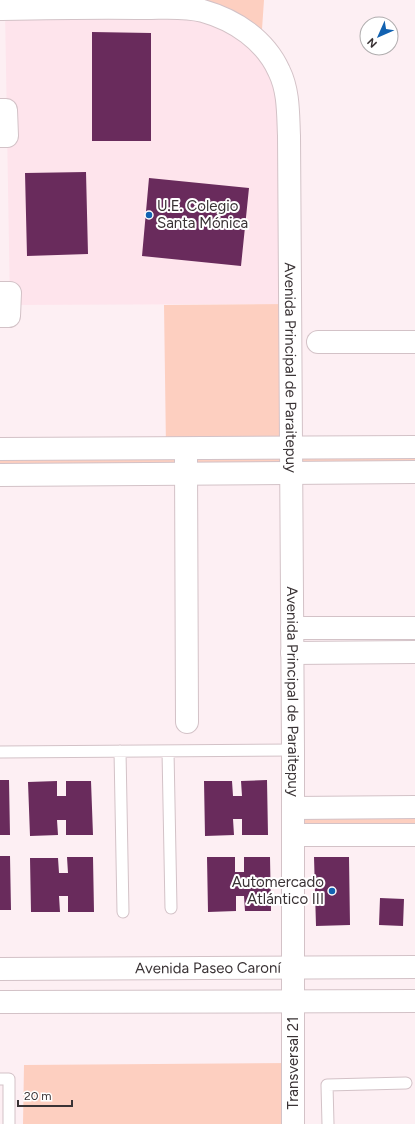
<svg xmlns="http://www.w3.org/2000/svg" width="415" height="1124" viewBox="0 0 415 1124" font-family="Figtree,sans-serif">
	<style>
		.built { fill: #fee4ec }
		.green { fill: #fdcfc0 }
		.building { fill: #692b5c }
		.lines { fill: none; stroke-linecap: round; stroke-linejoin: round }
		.lane-casing { stroke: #d3c2c7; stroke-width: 13 }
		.street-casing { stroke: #d3c2c7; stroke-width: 24 }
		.secondary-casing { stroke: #d3c2c7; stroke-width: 24 }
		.lane { stroke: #fff; stroke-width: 11 }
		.street { stroke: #fff; stroke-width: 22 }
		.secondary { stroke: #fff; stroke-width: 22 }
		.poi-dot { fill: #1262b1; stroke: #fff; stroke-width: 1.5 }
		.labels { text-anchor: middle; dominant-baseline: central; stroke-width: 4; stroke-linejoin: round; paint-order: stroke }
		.poi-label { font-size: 15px; fill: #3a3335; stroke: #fff; text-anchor: start }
		.street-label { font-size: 15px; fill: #3a3335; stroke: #fff }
	</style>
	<rect width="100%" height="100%" fill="#fdeff3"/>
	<path class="built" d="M 5,9 L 201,10 L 280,71 L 290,304 L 10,305 Z"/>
	<path class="green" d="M 0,0 L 264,0 L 261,44 L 234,23 Z
		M 290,304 L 291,448 L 415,447 L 415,472 L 0,475 L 0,449 L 166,448 L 164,305 Z
		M 415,807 L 415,835 L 293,835 L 293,808 Z
		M 293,1063 L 293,1124 L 23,1124 L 24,1065 Z"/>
	<path class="building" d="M 92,32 L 151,33 L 151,141 L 92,141 Z
		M 86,172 L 88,254 L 27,256 L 25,173 Z
		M 149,178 L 249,188 L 241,266 L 142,256 Z
		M 0,780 L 9,780 L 10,835 L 0,835 Z
		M 267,780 L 268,835 L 242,835 L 242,819 L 233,819 L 234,835 L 205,836 L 204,781 L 232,781 L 233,796 L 242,796 L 241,781 Z
		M 57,781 L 57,796 L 66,796 L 66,781 L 91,781 L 93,835 L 66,835 L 66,820 L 57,820 L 58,835 L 30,836 L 28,782 Z
		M 0,856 L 10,856 L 11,910 L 0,910 Z
		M 67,857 L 93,857 L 94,912 L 68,912 L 68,896 L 59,896 L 60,912 L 31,912 L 30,858 L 58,858 L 59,873 L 68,873 Z
		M 207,857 L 235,857 L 235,872 L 244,872 L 244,857 L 270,857 L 271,911 L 245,911 L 244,896 L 236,896 L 236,911 L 208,912 Z
		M 314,857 L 349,857 L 350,925 L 316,926 Z
		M 380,898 L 404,899 L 403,926 L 379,925 Z"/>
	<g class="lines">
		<g class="lane-casing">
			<path id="lane" d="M 120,751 L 123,912
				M 168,751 L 171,908
				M 0,752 L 293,750
				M 0,1079 L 9,1079 L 9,1124
				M 328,1124 L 327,1085 L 406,1083"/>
		</g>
		<g class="street-casing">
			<g id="street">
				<path id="s1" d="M 0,9 C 49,8 97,7 146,8 C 164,8 185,6 203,11 C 235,20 265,40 279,71 C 289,91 288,115 289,136 L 293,750 L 293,1124"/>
				<path d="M 0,110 L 6,110 L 7,136 L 0,136"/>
				<path d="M 0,293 L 10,293 L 9,316 L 0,316"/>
				<path d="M 318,342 L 415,342"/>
				<path d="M 0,449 L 415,447"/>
				<path d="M 186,459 L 187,722"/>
				<path d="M 0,475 L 415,472"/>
				<path d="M 292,628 L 415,628"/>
				<path d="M 292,653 L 415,652"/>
				<path d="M 293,808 L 415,807"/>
				<path d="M 293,835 L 415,835"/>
			</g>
		</g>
		<g class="secondary-casing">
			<g id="secondary">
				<path id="s2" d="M 0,969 L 415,967"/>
				<path d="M 0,1002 L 415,1001"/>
			</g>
		</g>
		<use href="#lane" class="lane"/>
		<use href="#street" class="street"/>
		<use href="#secondary" class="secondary"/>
	</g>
	<g class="poi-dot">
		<circle cx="149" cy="215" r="4"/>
		<circle cx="332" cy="891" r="4"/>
	</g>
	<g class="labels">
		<g class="poi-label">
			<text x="157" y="206">U.E. Colegio<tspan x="157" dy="17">Santa Mónica</tspan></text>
			<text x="324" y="882" text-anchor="end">Automercado<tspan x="324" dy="17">Atlántico III</tspan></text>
		</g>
		<g class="street-label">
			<text stroke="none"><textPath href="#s1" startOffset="601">Avenida Principal de Paraitepuy</textPath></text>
			<text stroke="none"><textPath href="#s1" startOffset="925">Avenida Principal de Paraitepuy</textPath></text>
			<text stroke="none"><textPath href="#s2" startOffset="208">Avenida Paseo Caroní</textPath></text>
			<text transform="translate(293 1063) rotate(-90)">Transversal 21</text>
		</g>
	</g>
	<g transform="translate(379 36) rotate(225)"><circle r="19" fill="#ffffff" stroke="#b0adae"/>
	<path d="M0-3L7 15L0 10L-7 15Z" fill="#1262b1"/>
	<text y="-6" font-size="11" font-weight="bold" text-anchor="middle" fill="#3a3335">N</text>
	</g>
	<path d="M18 1100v6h54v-6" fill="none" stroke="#3a3335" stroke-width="2"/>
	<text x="24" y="1100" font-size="12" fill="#3a3335" stroke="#ffffff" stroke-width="3" paint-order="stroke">20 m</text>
</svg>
